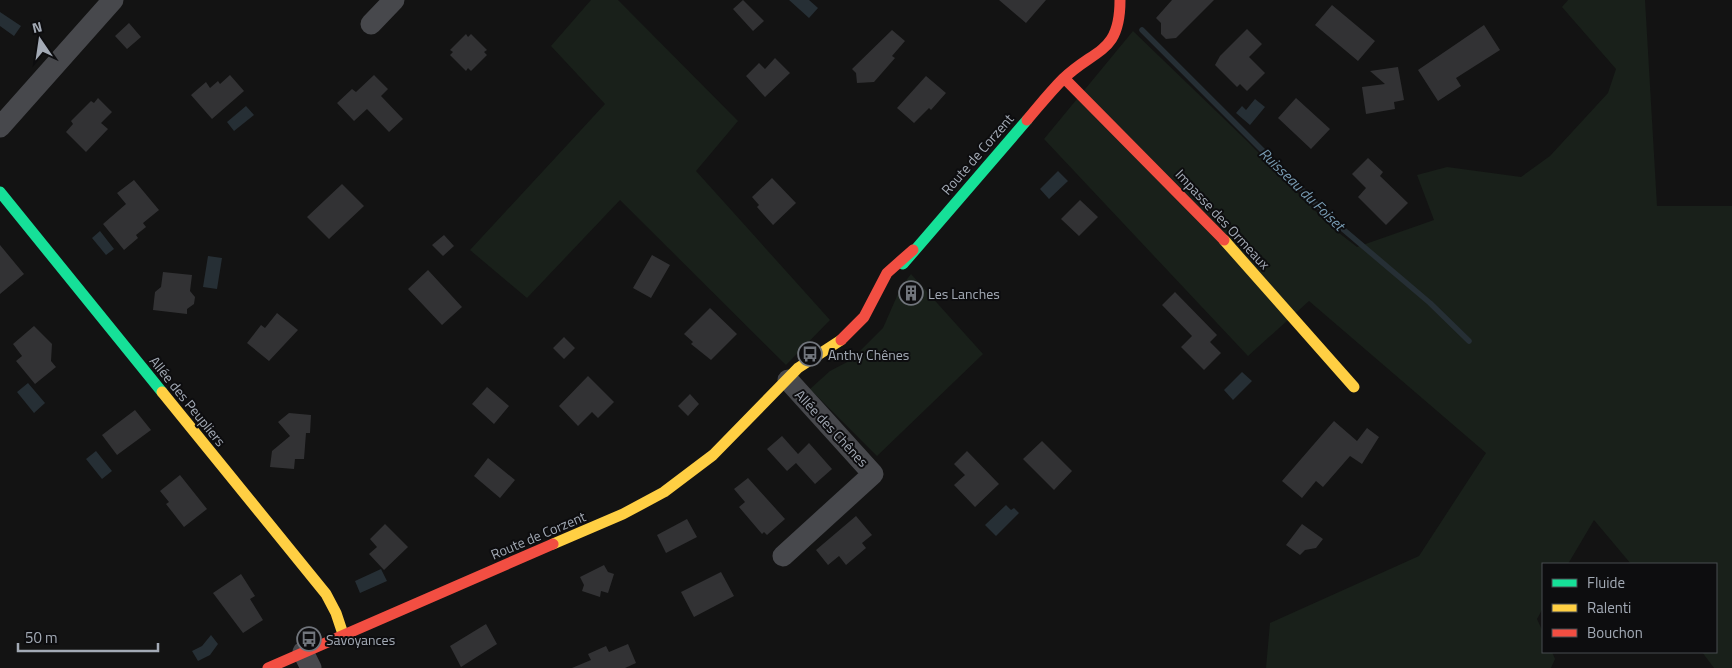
<svg xmlns="http://www.w3.org/2000/svg" width="1732" height="668" viewBox="0 0 1732 668" font-family="'Titillium Web',sans-serif">
	<style>
		.green { fill: #19201a }
		.water { fill: #262f35 }
		.lines { fill: none; stroke-linecap: round; stroke-linejoin: round }
		.stream { stroke: #262f35; stroke-width: 5.5 }
		.building { fill: #323234 }
		.street { stroke: #47484c; stroke-width: 21 }
		.fast { stroke: #16e098; stroke-width: 11 }
		.slow { stroke: #ffcf43; stroke-width: 11 }
		.jam { stroke: #f24e42; stroke-width: 11 }
		.labels { text-anchor: middle; dominant-baseline: central; stroke-width: 4; stroke-linejoin: round; paint-order: stroke }
		.street-label { font-size: 14px; fill: #a3aab5; stroke: #0d0d0f }
		.poi-label { font-size: 14px; fill: #a3aab5; stroke: #0d0d0f; text-anchor: start }
		.water-label { font-size: 15px; font-style: italic; fill: #789bb2; stroke: #0d0d0f }
	</style>
	<rect width="100%" height="100%" fill="#131313"/>
	<path class="green" d="M 591,0 L 618,0 L 738,121 L 696,171 L 830,320 L 786,365 L 620,200 L 527,298 L 470,250 L 605,104 L 551,46 Z
		M 1568,0 L 1645,0 L 1657,206 L 1732,206 L 1732,668 L 1714,668 L 1702,652 L 1716,652 L 1716,564 L 1631,564 L 1594,520 L 1568,564 L 1543,564 L 1543,608 L 1537,619 L 1543,632 L 1543,652 L 1552,652 L 1555,659 L 1551,668 L 1266,668 L 1270,623 L 1419,556 L 1486,453 L 1309,301 L 1248,356 L 1044,139 L 1133,31 L 1247,141 L 1330,226 L 1357,247 L 1434,220 L 1417,175 L 1447,167 L 1521,177 L 1550,156 L 1608,93 L 1616,69 L 1562,7 Z
		M 911,274 L 983,354 L 877,456 L 810,389 L 830,371 L 851,360 L 883,328 L 901,287 Z"/>
	<path class="water" d="M 789,0 L 809,0 L 818,8 L 809,18 Z
		M 0,12 L 21,26 L 14,36 L 0,26 Z
		M 1255,99 L 1265,107 L 1250,125 L 1236,113 L 1242,106 L 1246,110 Z
		M 246,106 L 254,115 L 234,131 L 227,122 Z
		M 1058,171 L 1068,181 L 1049,199 L 1040,189 Z
		M 100,231 L 114,249 L 106,255 L 92,238 Z
		M 208,256 L 222,258 L 217,289 L 203,287 Z
		M 1242,372 L 1252,381 L 1233,400 L 1224,390 Z
		M 28,383 L 45,403 L 34,413 L 17,392 Z
		M 96,451 L 112,471 L 102,479 L 86,459 Z
		M 1006,505 L 1011,510 L 1014,508 L 1019,513 L 996,536 L 985,525 Z
		M 381,569 L 387,581 L 360,593 L 355,581 Z
		M 211,635 L 218,644 L 210,655 L 198,661 L 192,651 L 202,646 Z"/>
	<g class="lines">
		<path class="stream" d="M 1142,30 L 1331,219 L 1430,303 L 1469,341"/>
	</g>
	<path class="building" d="M 743,0 L 764,21 L 753,31 L 733,9 Z
		M 999,0 L 1046,0 L 1026,23 Z
		M 1172,0 L 1214,0 L 1176,38 L 1166,39 L 1161,34 L 1161,23 L 1156,18 Z
		M 1332,5 L 1375,41 L 1358,61 L 1315,25 Z
		M 129,23 L 141,37 L 127,49 L 115,36 Z
		M 1484,25 L 1500,50 L 1456,78 L 1461,86 L 1438,101 L 1418,70 Z
		M 1247,29 L 1262,44 L 1249,57 L 1265,73 L 1247,91 L 1240,84 L 1237,87 L 1215,65 L 1220,56 Z
		M 892,30 L 905,41 L 892,56 L 895,58 L 874,82 L 857,83 L 856,73 L 852,69 Z
		M 466,34 L 468,37 L 471,34 L 487,50 L 484,52 L 487,55 L 471,71 L 468,68 L 466,71 L 450,55 L 453,52 L 450,50 Z
		M 775,58 L 790,73 L 765,97 L 746,76 L 759,63 L 765,69 Z
		M 1398,67 L 1404,100 L 1394,102 L 1395,109 L 1366,114 L 1362,87 L 1385,84 L 1370,71 Z
		M 230,75 L 244,91 L 212,119 L 191,95 L 206,82 L 210,88 L 218,81 L 220,84 Z
		M 374,75 L 388,89 L 381,96 L 403,119 L 389,132 L 367,109 L 354,121 L 337,103 L 352,89 L 356,92 Z
		M 926,76 L 946,93 L 931,110 L 929,108 L 914,123 L 897,108 Z
		M 98,98 L 112,112 L 101,123 L 108,129 L 86,152 L 66,132 L 73,124 L 71,121 L 91,101 L 94,103 Z
		M 1296,98 L 1330,129 L 1311,149 L 1278,118 Z
		M 1368,158 L 1383,172 L 1380,176 L 1408,203 L 1386,225 L 1358,197 L 1366,188 L 1352,174 Z
		M 772,178 L 796,203 L 773,225 L 757,207 L 759,205 L 752,197 Z
		M 134,180 L 159,210 L 143,223 L 146,227 L 136,235 L 138,238 L 124,250 L 103,224 L 126,204 L 117,193 Z
		M 342,184 L 364,206 L 329,239 L 307,217 Z
		M 1080,200 L 1098,217 L 1079,236 L 1061,219 Z
		M 444,235 L 454,246 L 443,256 L 432,245 Z
		M 0,245 L 24,274 L 0,294 Z
		M 652,255 L 670,265 L 651,298 L 633,288 Z
		M 428,270 L 462,307 L 442,325 L 408,289 Z
		M 163,272 L 192,275 L 190,291 L 195,297 L 194,304 L 187,309 L 187,314 L 153,310 L 155,292 L 161,287 Z
		M 1175,292 L 1217,335 L 1210,342 L 1221,353 L 1204,370 L 1181,347 L 1192,336 L 1162,305 Z
		M 710,308 L 737,334 L 711,360 L 691,344 L 693,342 L 684,334 Z
		M 277,313 L 298,330 L 269,361 L 247,343 L 261,325 L 265,328 Z
		M 34,326 L 52,344 L 51,361 L 56,367 L 35,384 L 16,361 L 22,356 L 13,344 Z
		M 564,337 L 575,348 L 564,359 L 553,348 Z
		M 588,376 L 614,402 L 598,418 L 592,412 L 578,426 L 559,406 Z
		M 487,387 L 509,406 L 494,424 L 472,404 Z
		M 690,394 L 699,404 L 688,416 L 678,406 Z
		M 135,410 L 151,430 L 117,455 L 102,435 Z
		M 289,413 L 311,415 L 310,433 L 306,433 L 304,459 L 295,459 L 294,469 L 270,467 L 272,451 L 290,436 L 278,422 Z
		M 1334,421 L 1357,441 L 1367,428 L 1379,437 L 1362,464 L 1350,456 L 1323,487 L 1316,481 L 1302,498 L 1282,481 Z
		M 782,436 L 798,454 L 809,443 L 832,469 L 815,484 L 796,463 L 787,471 L 767,449 Z
		M 1042,441 L 1072,471 L 1054,490 L 1023,459 Z
		M 967,451 L 999,484 L 975,507 L 954,485 L 965,475 L 954,464 Z
		M 488,458 L 515,480 L 500,498 L 474,476 Z
		M 180,475 L 207,509 L 184,527 L 166,504 L 169,502 L 160,491 Z
		M 748,478 L 785,519 L 767,535 L 764,532 L 762,534 L 739,507 L 745,502 L 734,489 Z
		M 856,516 L 872,535 L 862,543 L 866,548 L 846,565 L 839,556 L 828,565 L 816,550 Z
		M 687,519 L 697,537 L 666,553 L 657,535 Z
		M 385,524 L 408,547 L 384,570 L 369,554 L 377,547 L 370,539 Z
		M 1302,524 L 1323,539 L 1316,548 L 1305,550 L 1300,555 L 1286,545 Z
		M 604,565 L 608,572 L 614,574 L 608,593 L 601,591 L 600,597 L 582,591 L 584,585 L 580,577 Z
		M 721,572 L 734,596 L 694,617 L 681,592 Z
		M 241,574 L 255,596 L 250,599 L 263,620 L 243,633 L 213,593 Z
		M 486,624 L 497,644 L 461,667 L 450,646 Z
		M 628,644 L 636,663 L 625,668 L 572,668 L 591,660 L 588,654 L 606,646 L 609,652 Z"/>
	<g class="lines">
		<path class="street" d="M 371,24 L 394,0
			M 0,127 L 113,0
			M 783,556 L 873,474 L 788,380
			M 303,652 L 311,668"/>
		<path class="fast" d="M 0,192 L 162,392
			M 903,264 L 1027,120"/>
		<path class="slow" d="M 1224,240 L 1354,387
			M 162,392 L 326,594 L 336,613 L 343,634
			M 553,544 L 623,514 L 664,492 L 713,455 L 798,368 L 841,340"/>
		<path class="jam" d="M 1064,78 L 1224,240
			M 1027,120 C 1039,106 1050,92 1063,79 C 1095,48 1120,54 1120,0
			M 841,340 L 864,317 L 887,273 L 913,250
			M 268,668 L 553,544"/>
	</g>
	<defs>
		<g id="building-ring" transform="scale(1.25)"><circle r="9.5" fill="#0d0d0f" stroke="#71757c" stroke-width="1.5"/><path d="M-4-6H4V6H1V3H-1V6H-4ZM-2.5-4.3h1.7v1.8h-1.7ZM.8-4.3h1.7v1.8H.8ZM-2.5-1h1.7V.8h-1.7ZM.8-1h1.7V.8H.8Z" fill="#71757c"/></g>
		<g id="bus-ring" transform="scale(1.25)"><circle r="9.5" fill="#0d0d0f" stroke="#71757c" stroke-width="1.5"/><path d="M-5-6H5V4H4V6H2V4H-2V6H-4V4H-5ZM-3.5-4V0h7V-4ZM-3.5 1.2v1.5H-2V1.2ZM2 1.2v1.5H3.5V1.2Z" fill="#71757c"/></g>
	</defs>
	<g fill-rule="evenodd">
		<use href="#building-ring" x="911" y="293"/>
		<use href="#bus-ring" x="810" y="354"/>
		<use href="#bus-ring" x="309" y="639"/>
	</g>
	<g class="labels">
		<g class="street-label">
			<text transform="translate(977 154) rotate(-49)">Route de Corzent</text>
			<text transform="translate(1223 219) rotate(47)">Impasse des Ormeaux</text>
			<text transform="translate(188 401) rotate(51)">Allée des Peupliers</text>
			<text transform="translate(832 428) rotate(47)">Allée des Chênes</text>
			<text transform="translate(538 535) rotate(-23)">Route de Corzent</text>
		</g>
		<g class="poi-label">
			<text x="928" y="293">Les Lanches</text>
			<text x="828" y="354">Anthy Chênes</text>
			<text x="326" y="639">Savoyances</text>
		</g>
		<g class="water-label">
			<text transform="translate(1302 189) rotate(44)">Ruisseau du Foiset</text>
		</g>
	</g>
	<rect x="1542" y="563" width="175" height="90" fill="#0d0d0f" stroke="#494c51"/>
	<rect x="1552" y="579" width="25" height="8" fill="#16e098" stroke="#494c51"/>
	<text x="1587" y="588" font-size="15" fill="#a3aab5">Fluide</text>
	<rect x="1552" y="604" width="25" height="8" fill="#ffcf43" stroke="#494c51"/>
	<text x="1587" y="613" font-size="15" fill="#a3aab5">Ralenti</text>
	<rect x="1552" y="629" width="25" height="8" fill="#f24e42" stroke="#494c51"/>
	<text x="1587" y="638" font-size="15" fill="#a3aab5">Bouchon</text>
	<g transform="translate(40 40) rotate(347)" stroke="#0d0d0f" stroke-width="4" paint-order="stroke">
	<path d="M0-4L9 19L0 12L-9 19Z" fill="#a3aab5"/>
	<text y="-8" font-size="14" font-weight="bold" text-anchor="middle" fill="#a3aab5">N</text>
	</g>
	<path d="M18 643v8h140v-8" fill="none" stroke="#a3aab5" stroke-width="2.5"/>
	<text x="25" y="643" font-size="15" fill="#a3aab5" stroke="#0d0d0f" stroke-width="4" paint-order="stroke">50 m</text>
</svg>
